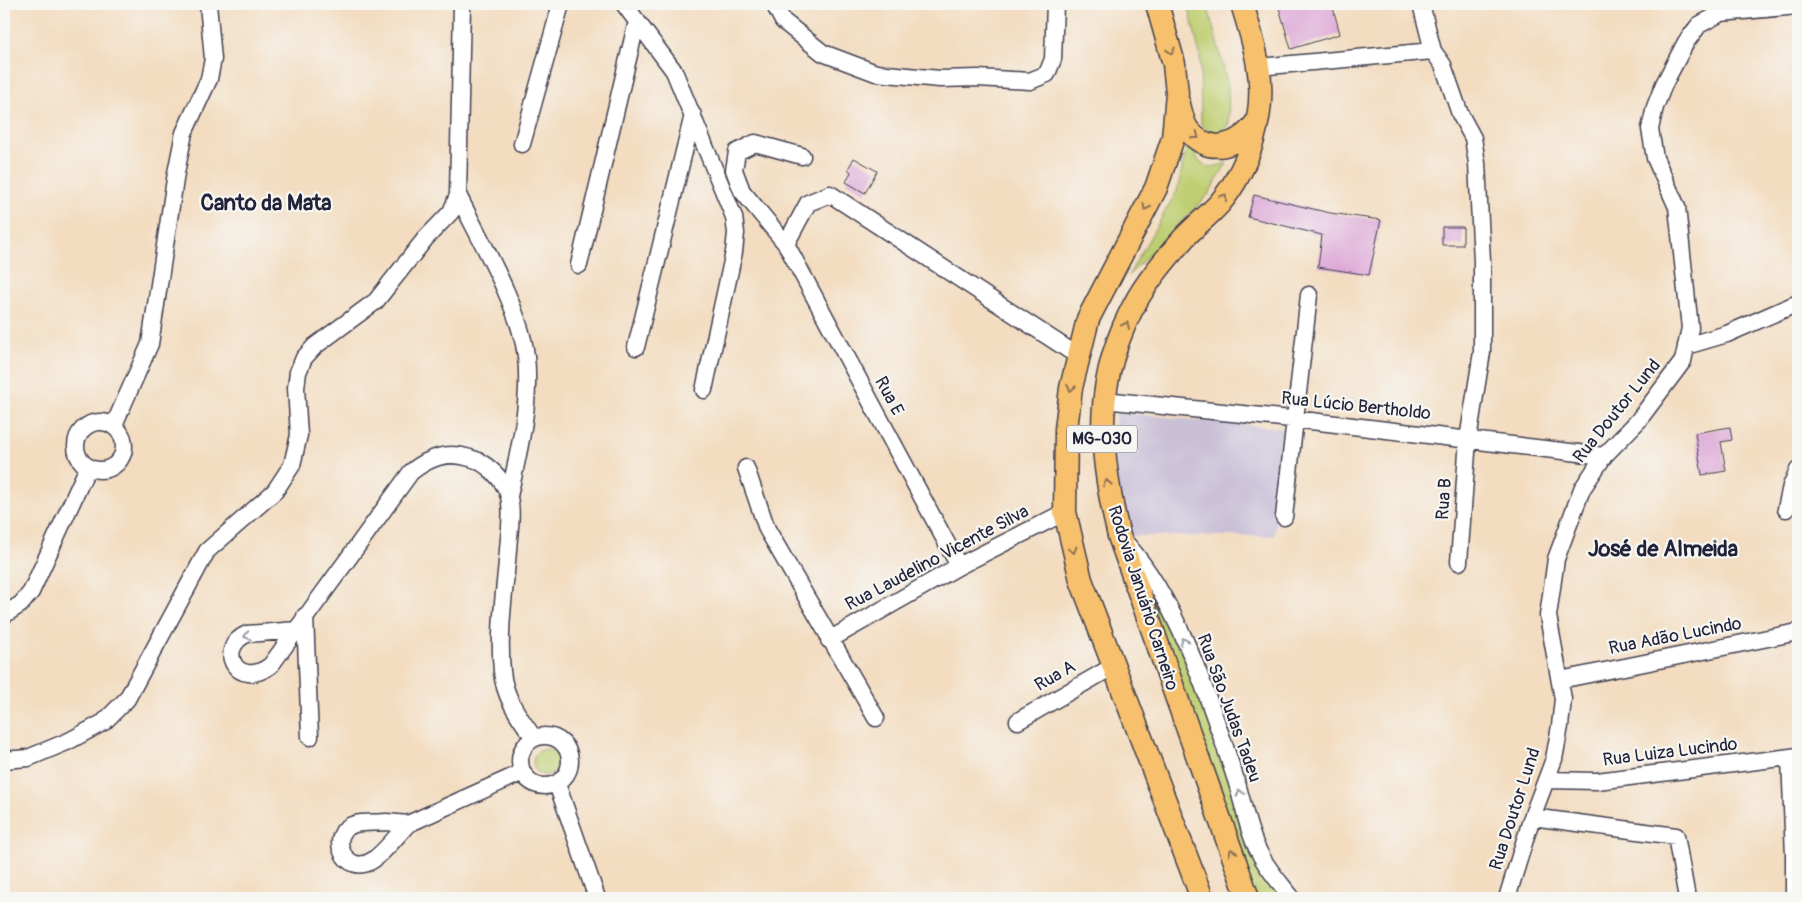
<svg xmlns="http://www.w3.org/2000/svg" width="1802" height="902" viewBox="0 0 1802 902" font-family="Pangolin,sans-serif">
	<style>
		.industrial { fill: #c9bfd7 }
		.green { fill: #bece70; stroke: #707856 }
		.building { fill: #dba3d6 }
		.lines { fill: none; stroke-linecap: round; stroke-linejoin: round }
		.minor-casing { stroke: #413e4f; stroke-width: 19 }
		.highway-casing { stroke: #413e4f; stroke-width: 25 }
		.minor { stroke: #fff; stroke-width: 16 }
		.highway { stroke: #f7c06c; stroke-width: 22 }
		.oneway { stroke: #8c7154 }
		.oneway2 { stroke: #9c9ca7 }
		.labels { text-anchor: middle; dominant-baseline: central; stroke-width: 4.5; stroke-linejoin: round; paint-order: stroke }
		.shield { fill: #f6f6f2; stroke: #626272; stroke-width: 1 }
		.shield-label { font-size: 16px; font-weight: bold; fill: #22223b }
		.street-label { font-size: 18px; fill: #22223b; stroke: #f6f6f2 }
		.district-label { font-size: 22px; font-weight: bold; fill: #22223b; stroke: #f6f6f2 }
	</style>
	<rect width="100%" height="100%" fill="#f6f6f2"/>
	<filter id="ink" filterUnits="userSpaceOnUse"><feTurbulence type="fractalNoise" baseFrequency=".02" numOctaves="2"/><feDisplacementMap in="SourceGraphic" scale="10" xChannelSelector="R" yChannelSelector="G"/><feConvolveMatrix kernelMatrix="1 2 1 2 8 2 1 2 1" color-interpolation-filters="sRGB"/></filter>
	<filter id="wash" filterUnits="userSpaceOnUse"><feTurbulence type="fractalNoise" baseFrequency=".0096" numOctaves="4" result="noise"/><feDisplacementMap in="SourceGraphic" scale="20" xChannelSelector="R" yChannelSelector="G"/><feGaussianBlur stdDeviation="1.12" result="paint"/><feColorMatrix in="noise" values="0 0 0 0 0 0 0 0 0 0 0 0 0 0 0 0 0 1.4 0 .05"/><feComposite in="paint" operator="in"/></filter>
	<g filter="url(#wash)">
		<rect width="100%" height="100%" fill="#f3dcbf"/>
		<path class="industrial" d="M 1116,412 L 1289,429 L 1274,536 L 1127,536 L 1113,464 Z"/>
		<path class="green" d="M 1188,4 L 1207,4 L 1228,85 L 1229,124 L 1215,136 L 1201,124 L 1200,56 Z
			M 1188,141 L 1199,161 L 1209,168 L 1227,163 L 1208,195 L 1128,276 L 1177,191 Z
			M 1139,569 L 1184,657 L 1286,898 L 1251,898 Z
			M533 762a13 13 0 1 1 26 0a13 13 0 1 1-26 0Z"/>
		<g id="blocks">
			<path class="building" d="M 1278,4 L 1332,4 L 1340,34 L 1291,49 Z
				M 854,158 L 877,171 L 865,193 L 846,182 L 851,172 L 848,169 Z
				M 1254,195 L 1330,213 L 1381,220 L 1369,275 L 1318,267 L 1322,235 L 1248,217 Z
				M 1442,227 L 1463,227 L 1463,245 L 1442,245 Z
				M 1730,427 L 1732,440 L 1721,442 L 1726,471 L 1702,475 L 1695,433 Z"/>
		</g>
	</g>
	<g filter="url(#ink)">
		<use href="#blocks" fill-opacity="0" stroke="#413e4f" stroke-width="1"/>
		<g class="lines">
			<g class="minor-casing">
				<path id="minor" d="M 624,4 L 674,71 L 734,217 L 736,233 L 734,252 L 704,390
					M 774,4 L 783,21 L 823,53 L 876,73 L 940,79 L 978,78 L 1030,81 L 1047,74 L 1053,59 L 1055,4
					M 1421,4 L 1433,51
					M 1259,67 L 1433,51 L 1443,65 L 1460,114 L 1473,138 L 1477,163 L 1482,261 L 1482,352 L 1468,439 L 1459,562
					M 522,144 L 561,4
					M 802,156 L 755,143 L 737,152 L 734,170 L 742,191 L 786,244 L 959,566
					M 458,195 C 480,240 520,307 526,356 C 531,403 519,451 509,496
					M 786,244 L 808,203 L 830,194 L 1078,356
					M 579,265 L 637,21
					M 1686,346 L 1727,334 L 1798,303
					M 636,347 L 693,115
					M 1104,400 L 1311,421 L 1604,456
					M76 446a24 24 0 1 1 48 0a24 24 0 1 1-48 0Z
					M 114,425 L 150,344 L 176,173 L 184,133 L 209,79 L 213,59 L 208,4
					M 746,468 L 767,529 L 876,718
					M 1786,509 L 1791,486 L 1798,470
					M 1284,517 L 1309,295
					M 1126,543 C 1179,602 1211,705 1236,780 C 1243,802 1248,833 1259,852 C 1267,869 1281,884 1292,898
					M 4,615 L 21,604 L 31,592 L 88,467
					M 305,616 L 310,737
					M 296,630 L 247,634 C 215,648 237,691 271,665 L 411,472 C 430,457 447,451 470,458 C 486,462 505,480 509,497 C 513,513 509,533 508,550 C 505,590 498,630 502,671 C 504,697 519,717 534,738
					M 829,640 L 959,566 L 1065,512
					M 1560,680 L 1798,632
					M 1018,721 L 1112,667
					M520 761a25 25 0 1 1 50 0a25 25 0 1 1-50 0Z
					M 1790,758 L 1794,856 L 1794,898
					M 4,760 L 28,758 L 69,741 L 104,722 L 127,699 L 207,551 L 275,491 L 292,465 L 299,435 L 296,388 L 298,372 L 304,358 L 315,346 L 376,301 L 425,239 L 451,212 L 458,195 L 462,4
					M 1546,780 L 1597,781 L 1798,756
					M 557,784 L 597,898
					M 1532,817 L 1676,836 L 1687,898
					M 386,822 L 408,824 C 397,835 386,851 373,860 C 345,879 325,832 355,824 C 364,822 376,823 386,822 Z
					M 408,824 L 523,772
					M 1507,898 L 1532,817 L 1554,759 L 1560,726 L 1563,699 L 1548,616 L 1556,559 L 1582,489 L 1604,456 L 1638,421 L 1683,361 L 1690,328 L 1677,207 L 1655,158 L 1650,129 L 1655,107 L 1664,84 L 1686,42 L 1699,25 L 1721,13 L 1798,6"/>
			</g>
			<g class="highway-casing">
				<path id="highway" d="M 1157,4 L 1174,64 L 1177,93 L 1173,138 L 1156,188 L 1088,319 L 1071,388 L 1066,429 L 1065,512 L 1081,580 L 1202,898
					M 1242,4 C 1248,24 1255,45 1258,66 C 1267,112 1249,169 1219,204 C 1208,216 1195,226 1184,238 C 1169,255 1149,279 1138,298 C 1092,379 1098,450 1119,536 L 1248,898
					M 1179,104 C 1181,112 1183,123 1188,130 C 1210,157 1239,146 1257,122"/>
			</g>
			<use href="#minor" class="minor"/>
			<use href="#highway" class="highway"/>
		</g>
		<defs><path id="oneway-chevron" d="M-2-3.5L2.5 0L-2 3.5" fill="none" stroke-width="1.6" stroke-linecap="round" stroke-linejoin="round" transform="scale(1.25)"/></defs>
		<g class="oneway">
			<use href="#oneway-chevron" transform="translate(1171 51) rotate(76)"/>
			<use href="#oneway-chevron" transform="translate(1196 136) rotate(38)"/>
			<use href="#oneway-chevron" transform="translate(1224 197) rotate(-55)"/>
			<use href="#oneway-chevron" transform="translate(1146 207) rotate(117)"/>
			<use href="#oneway-chevron" transform="translate(1126 325) rotate(-66)"/>
			<use href="#oneway-chevron" transform="translate(1071 388) rotate(99)"/>
			<use href="#oneway-chevron" transform="translate(1107 483) rotate(-99)"/>
			<use href="#oneway-chevron" transform="translate(1073 550) rotate(75)"/>
			<use href="#oneway-chevron" transform="translate(1232 852) rotate(-110)"/>
		</g>
		<g class="oneway2">
			<use href="#oneway-chevron" transform="translate(247 636) rotate(164)"/>
			<use href="#oneway-chevron" transform="translate(1184 641) rotate(-113)"/>
			<use href="#oneway-chevron" transform="translate(1240 793) rotate(-108)"/>
		</g>
	</g>
	<g class="labels">
		<rect class="shield" x="1067" y="425.5" width="70" height="27" rx="4"/>
		<g class="shield-label">
			<text x="1102" y="439">MG-030</text>
		</g>
		<g class="street-label">
			<text transform="translate(889 396) rotate(62)">Rua E</text>
			<text transform="translate(1356 406) rotate(6)">Rua Lúcio Bertholdo</text>
			<text transform="translate(1617 411) rotate(-51)">Rua Doutor Lund</text>
			<text transform="translate(1444 499) rotate(-86)">Rua B</text>
			<text transform="translate(937 558) rotate(-28)">Rua Laudelino Vicente Silva</text>
			<text transform="translate(1143 598) rotate(72)">Rodovia Januário Carneiro</text>
			<text transform="translate(1675 636) rotate(-11)">Rua Adão Lucindo</text>
			<text transform="translate(1055 676) rotate(-30)">Rua A</text>
			<text transform="translate(1229 708) rotate(70)">Rua São Judas Tadeu</text>
			<text transform="translate(1670 752) rotate(-7)">Rua Luiza Lucindo</text>
			<text transform="translate(1515 809) rotate(-72)">Rua Doutor Lund</text>
		</g>
		<g class="district-label">
			<text x="266" y="203">Canto da Mata</text>
			<text x="1663" y="549">José de Almeida</text>
		</g>
	</g>
	<rect width="1802" height="902" fill="none" stroke="#f6f6f2" stroke-width="20"/>
</svg>
